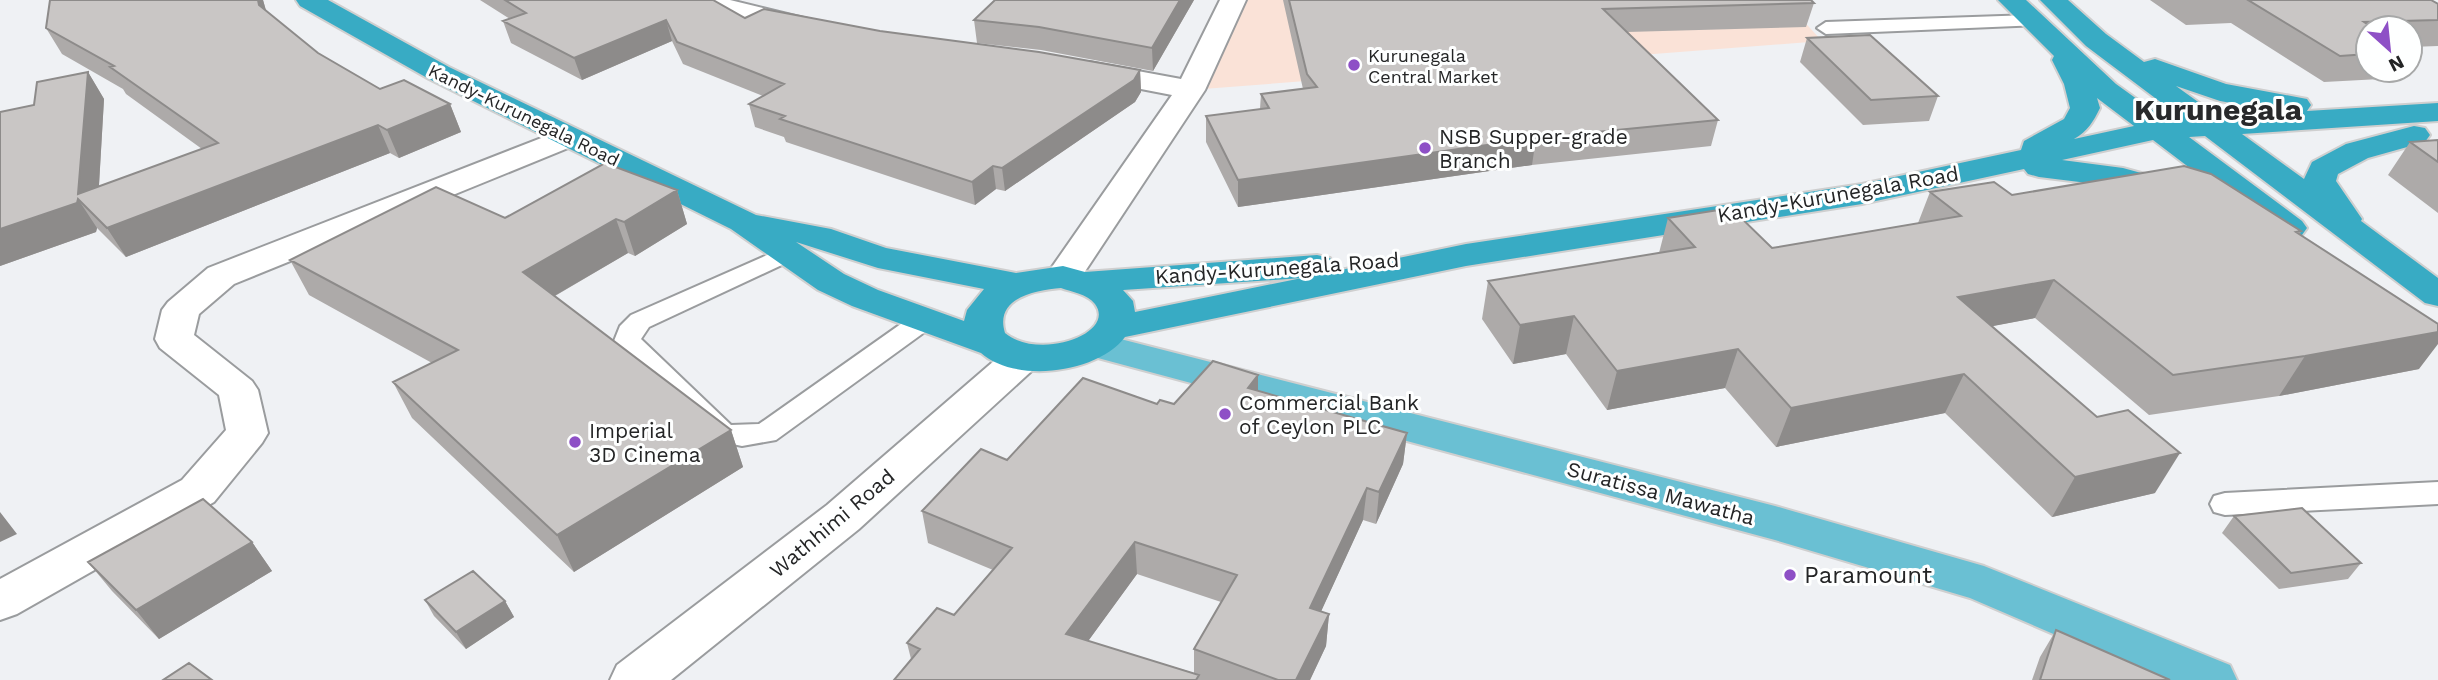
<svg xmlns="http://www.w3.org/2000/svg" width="2438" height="680" viewBox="0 0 2438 680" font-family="'Work Sans',sans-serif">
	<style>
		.commercial { fill: #fae2d7 }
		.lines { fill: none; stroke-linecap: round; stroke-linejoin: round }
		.service-casing { stroke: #9a9c9e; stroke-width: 4 }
		.minor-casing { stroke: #9a9c9e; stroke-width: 4 }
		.tertiary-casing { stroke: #9a9c9e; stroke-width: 4 }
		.primary-casing { stroke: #cfcfcf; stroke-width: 4 }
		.trunk-casing { stroke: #cfcfcf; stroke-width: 4 }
		.service { fill: #fff; fill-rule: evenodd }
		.minor { fill: #fff; fill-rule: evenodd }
		.tertiary { fill: #fff; fill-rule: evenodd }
		.primary { fill: #6ac0d3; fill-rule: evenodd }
		.trunk { fill: #38abc4; fill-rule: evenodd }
		.wall { fill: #adaaa9; fill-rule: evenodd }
		.shaded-wall { fill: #8d8b8a }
		.building { fill: #c9c6c5; stroke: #8d8b8a; stroke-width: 2 }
		.poi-dot { fill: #8e50c6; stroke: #feffff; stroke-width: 2.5 }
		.labels { text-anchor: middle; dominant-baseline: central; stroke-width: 6; stroke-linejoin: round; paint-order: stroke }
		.far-poi-label { font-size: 18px; fill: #242526; stroke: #feffff; text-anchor: start }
		.far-street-label { font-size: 18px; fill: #242526; stroke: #feffff }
		.poi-label { font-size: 21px; fill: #242526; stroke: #feffff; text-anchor: start }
		.street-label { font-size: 21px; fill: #242526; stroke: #feffff }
		.near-poi-label { font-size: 24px; fill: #242526; stroke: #feffff; text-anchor: start }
		.far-town-label { font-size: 30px; font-weight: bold; fill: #28292b; stroke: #feffff }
	</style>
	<rect width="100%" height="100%" fill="#eff1f4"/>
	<path class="commercial" d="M 1233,0 L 1784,0 L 1822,41 L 1190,90 Z"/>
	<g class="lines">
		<g class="service-casing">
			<path id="service" d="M 2031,15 L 2040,21 L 2038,25 L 1826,34 L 1817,28 L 1826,22 Z
				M 790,245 L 799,247 L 802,252 L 799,257 L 649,327 L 641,339 L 731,425 L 759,424 L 915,314 L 924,312 L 933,314 L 937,320 L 933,326 L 776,440 L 742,446 L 713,440 L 618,347 L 614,341 L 620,326 L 631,315 Z
				M 2438,482 L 2438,504 L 2225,515 L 2214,512 L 2210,504 L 2214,496 L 2225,493 Z"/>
		</g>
		<g class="minor-casing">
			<path id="minor" d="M 669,0 L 730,0 L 812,20 L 816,26 L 812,32 L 802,34 L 710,11 L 673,6 Z
				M 1220,0 L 1246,0 L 1205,90 L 1076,285 L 1063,288 L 1050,285 L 1045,277 L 1172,95 L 1079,77 L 1075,71 L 1079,65 L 1089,62 L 1181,79 Z
				M 567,128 L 578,130 L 583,137 L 578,144 L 234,284 L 199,314 L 194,335 L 252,381 L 258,390 L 268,433 L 262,443 L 214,502 L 17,614 L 0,620 L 0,579 L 182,480 L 226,430 L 219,395 L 160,348 L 155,339 L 162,310 L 168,302 L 208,268 Z"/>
		</g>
		<g class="tertiary-casing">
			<path id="tertiary" d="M 1023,344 L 1037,348 L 1043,357 L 1037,366 L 859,529 L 671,680 L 610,680 L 617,665 L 827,505 L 1009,348 Z"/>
		</g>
		<g class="primary-casing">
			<path id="primary" d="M 1097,333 L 1775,506 L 1984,566 L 2230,665 L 2237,680 L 2160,680 L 1970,598 L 1775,540 L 1083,354 L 1078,345 L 1083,336 Z"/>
		</g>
		<g class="trunk-casing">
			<path id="trunk" d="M 296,0 L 328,0 L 449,67 L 756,215 L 831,229 L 886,248 L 1016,273 L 1063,266 L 1085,272 L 1317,255 L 1330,258 L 1335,266 L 1331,272 L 1466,244 L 1862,184 L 2021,150 L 2024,141 L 2064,119 L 2070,108 L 2064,84 L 2052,60 L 2054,56 L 1998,0 L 2026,0 L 2116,84 L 2166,120 L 2183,119 L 2086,46 L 2040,0 L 2068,0 L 2106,34 L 2144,62 L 2155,59 L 2226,84 L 2307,99 L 2311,105 L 2307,111 L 2438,103 L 2438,121 L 2242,134 L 2304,179 L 2312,162 L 2346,144 L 2414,126 L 2425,128 L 2430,135 L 2425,142 L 2368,158 L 2338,174 L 2336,181 L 2362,219 L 2361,221 L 2438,278 L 2438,306 L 2425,303 L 2205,136 L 2189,137 L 2302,221 L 2307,228 L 2302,235 L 2290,238 L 2278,235 L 2153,140 L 2062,160 L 2123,168 L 2181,184 L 2186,191 L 2181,198 L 2169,201 L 2120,187 L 2039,177 L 2028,174 L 2024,169 L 1862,204 L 1466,266 L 1125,337 C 1098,373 1016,384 981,353 L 852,306 L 818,290 L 731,229 L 429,79 L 300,6 ZM 2176,86 L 2220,101 L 2287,113 L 2219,117 ZM 2097,98 L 2134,126 L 2074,139 C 2088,131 2093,122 2100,108 ZM 796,242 L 878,268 L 984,289 L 967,310 L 964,321 L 878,290 L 844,274 ZM 1302,278 L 1135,312 L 1133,301 L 1123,290 ZM 1061,288 C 1072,292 1087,294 1095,304 C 1117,334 1039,361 1005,333 C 994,298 1035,290 1061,288 Z"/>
		</g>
		<use href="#service" class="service"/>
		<use href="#minor" class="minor"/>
		<use href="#tertiary" class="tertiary"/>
		<use href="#primary" class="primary"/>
		<use href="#trunk" class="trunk"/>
	</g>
	<path class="wall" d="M 263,0 L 266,11 L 318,53 L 380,89 L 450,104 L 461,132 L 399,158 L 390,153 L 126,257 L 97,228 L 96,232 L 0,266 L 0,112 L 34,105 L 88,72 L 104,99 L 99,186 L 202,149 L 126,94 L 123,89 L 62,54 L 46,28 Z
		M 480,0 L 713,0 L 745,18 L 880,31 L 1140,70 L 1141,92 L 1135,102 L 1005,191 L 996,189 L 975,205 L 786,142 L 784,137 L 755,127 L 749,104 L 763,96 L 683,64 L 672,41 L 582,80 L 511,43 L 503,21 L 510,19 Z
		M 1194,0 L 1153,71 L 1041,50 L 977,43 L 974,20 Z
		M 1283,0 L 1811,0 L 1814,3 L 1806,27 L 1627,32 L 1718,120 L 1711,146 L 1532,165 L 1238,207 L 1206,142 L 1206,116 L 1260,109 L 1261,94 L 1303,89 Z
		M 2150,0 L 2431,0 L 2438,4 L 2438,46 L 2410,47 L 2410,28 L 2368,28 L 2368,70 L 2404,70 L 2399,78 L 2324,82 L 2231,23 L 2186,25 Z
		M 1807,38 L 1938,96 L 1929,121 L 1863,125 L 1800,62 Z
		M 2410,49 L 2416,52 L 2410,61 Z
		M 2438,140 L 2438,213 L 2388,175 L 2410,142 Z
		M 677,190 L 687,224 L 635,256 L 628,253 L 555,296 L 731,430 L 743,467 L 574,572 L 412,418 L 393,382 L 432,363 L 309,295 L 290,260 L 505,218 Z
		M 1930,192 L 2012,195 L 2301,231 L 2300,234 L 2419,369 L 2279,396 L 2149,415 L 2035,318 L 1992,326 L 2155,493 L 2052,517 L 1945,413 L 1776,447 L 1725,388 L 1607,410 L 1566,354 L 1513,364 L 1482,319 L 1488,281 L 1659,253 L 1668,218 L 1772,248 L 1918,223 Z
		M 1258,375 L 1258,391 L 1407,433 L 1403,464 L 1376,524 L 1363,520 L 1321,611 L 1329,614 L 1326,646 L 1310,680 L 894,680 L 911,659 L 907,643 L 954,615 L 993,570 L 928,543 L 922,511 L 1007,460 L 1157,404 L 1174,404 ZM 1137,574 L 1221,602 L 1194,649 L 1194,673 L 1088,641 Z
		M 2234,516 L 2361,563 L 2348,579 L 2279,589 L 2222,533 Z
		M 252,542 L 272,571 L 159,639 L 112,591 L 88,562 Z
		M 425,600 L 505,601 L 514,617 L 466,649 L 434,616 Z
		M 2056,630 L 2170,680 L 2032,680 L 2040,657 Z"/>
	<path class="shaded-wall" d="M 258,0 L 263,0 L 272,31 L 259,5 Z
		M 1180,0 L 1194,0 L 1153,71 L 1152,48 Z
		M 666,20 L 672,41 L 582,80 L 574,58 Z
		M 1140,70 L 1141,92 L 1135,102 L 1005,191 L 1002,168 Z
		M 88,72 L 104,99 L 97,218 L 78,194 Z
		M 450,104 L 461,132 L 399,158 L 387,130 Z
		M 378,125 L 390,153 L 126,257 L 107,228 Z
		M 1536,138 L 1532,165 L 1238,207 L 1238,180 Z
		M 993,166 L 996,189 L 975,205 L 972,182 Z
		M 677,190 L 687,224 L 635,256 L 624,222 Z
		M 78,199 L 97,228 L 96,232 L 0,266 L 0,229 Z
		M 616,219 L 628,253 L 537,306 L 523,272 Z
		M 2054,280 L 2035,318 L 1941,336 L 1958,297 Z
		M 1574,316 L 1566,354 L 1513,364 L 1520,325 Z
		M 2438,332 L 2438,344 L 2419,369 L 2279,396 L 2305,356 Z
		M 1738,349 L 1725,388 L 1607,410 L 1617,371 Z
		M 1964,374 L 1945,413 L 1776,447 L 1791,408 Z
		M 1258,375 L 1258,407 L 1248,388 Z
		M 731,430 L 743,467 L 574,572 L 557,535 Z
		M 1407,433 L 1403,464 L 1376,524 L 1379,492 Z
		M 2180,453 L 2155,493 L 2052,517 L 2075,477 Z
		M 1367,488 L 1363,520 L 1308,640 L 1310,608 Z
		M 0,512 L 17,534 L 0,542 Z
		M 252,542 L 272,571 L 159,639 L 136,610 Z
		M 1135,542 L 1137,574 L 1070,666 L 1066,634 Z
		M 505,601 L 514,617 L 466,649 L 456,632 Z
		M 1329,614 L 1326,646 L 1310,680 L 1296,680 Z"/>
	<path class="building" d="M 50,0 L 258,0 L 259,5 L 318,53 L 380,89 L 404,80 L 450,104 L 387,130 L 378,125 L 107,228 L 78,199 L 77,203 L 0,229 L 0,112 L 34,105 L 37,82 L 88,72 L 78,194 L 218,143 L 110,67 L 114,66 L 46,28 Z
		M 505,0 L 713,0 L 745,18 L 764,9 L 880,31 L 1039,52 L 1140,70 L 1134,80 L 1002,168 L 993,166 L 972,182 L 780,119 L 785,116 L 749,104 L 784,84 L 677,42 L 666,20 L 574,58 L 503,21 L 526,13 Z
		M 995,0 L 1180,0 L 1152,48 L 1039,27 L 974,20 Z
		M 1289,0 L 1811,0 L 1814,3 L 1603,9 L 1718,120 L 1536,138 L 1238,180 L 1206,116 L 1269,108 L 1261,94 L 1317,87 L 1307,74 Z
		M 2248,0 L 2431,0 L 2438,4 L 2438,20 L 2364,22 L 2373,28 L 2368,28 L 2368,54 L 2340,56 Z
		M 1870,35 L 1938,96 L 1871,100 L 1807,38 Z
		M 2438,140 L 2438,162 L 2410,142 Z
		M 605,163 L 677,190 L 624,222 L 616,219 L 523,272 L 731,430 L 557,535 L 393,382 L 458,350 L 290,260 L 436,187 L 505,218 Z
		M 2184,166 L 2211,174 L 2301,231 L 2296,232 L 2438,324 L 2438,332 L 2305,356 L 2173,375 L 2054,280 L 1958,297 L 2097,417 L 2128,410 L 2180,453 L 2075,477 L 1964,374 L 1791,408 L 1738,349 L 1617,371 L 1574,316 L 1520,325 L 1488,281 L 1695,247 L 1668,218 L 1731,208 L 1772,248 L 1961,216 L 1930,192 L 1994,182 L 2012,195 Z
		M 1213,361 L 1258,375 L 1248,388 L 1407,433 L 1379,492 L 1367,488 L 1310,608 L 1329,614 L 1296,680 L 1278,680 L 1194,649 L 1237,575 L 1135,542 L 1066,634 L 1199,675 L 1196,680 L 894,680 L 920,649 L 907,643 L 937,608 L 954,615 L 1012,548 L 922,511 L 981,449 L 1007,460 L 1083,378 L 1157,404 L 1160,400 L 1174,404 Z
		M 203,499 L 252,542 L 136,610 L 88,562 Z
		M 2302,508 L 2361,563 L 2291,573 L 2234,516 Z
		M 473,571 L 505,601 L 456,632 L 425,600 Z
		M 2056,630 L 2170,680 L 2040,680 Z
		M 189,663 L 212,680 L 163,680 Z"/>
	<g class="poi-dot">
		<circle cx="1354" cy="65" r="7"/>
		<circle cx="1425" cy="148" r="7"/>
		<circle cx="1225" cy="414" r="7"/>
		<circle cx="575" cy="442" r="7"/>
		<circle cx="1790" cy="575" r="7"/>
	</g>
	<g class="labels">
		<g class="far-poi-label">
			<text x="1368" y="55">Kurunegala<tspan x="1368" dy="21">Central Market</tspan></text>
		</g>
		<g class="far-street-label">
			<text transform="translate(524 115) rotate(26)">Kandy-Kurunegala Road</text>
		</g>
		<g class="poi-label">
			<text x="1439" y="136">NSB Supper-grade<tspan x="1439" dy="24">Branch</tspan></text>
			<text x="1239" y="402">Commercial Bank<tspan x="1239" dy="24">of Ceylon PLC</tspan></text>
			<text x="589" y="430">Imperial<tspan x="589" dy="24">3D Cinema</tspan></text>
		</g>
		<g class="street-label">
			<text transform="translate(1838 194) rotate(-10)">Kandy-Kurunegala Road</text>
			<text transform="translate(1277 268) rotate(-4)">Kandy-Kurunegala Road</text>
			<text transform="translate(1661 493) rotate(15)">Suratissa Mawatha</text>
			<text transform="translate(832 523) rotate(-40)">Wathhimi Road</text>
		</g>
		<g class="near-poi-label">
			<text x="1804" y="575">Paramount</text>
		</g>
		<g class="far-town-label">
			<text x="2218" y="109">Kurunegala</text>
		</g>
	</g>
	<g transform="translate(2389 49) rotate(153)"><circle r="33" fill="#feffff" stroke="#a7a8a8" stroke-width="2"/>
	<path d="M0-5L12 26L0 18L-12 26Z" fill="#8e50c6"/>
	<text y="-10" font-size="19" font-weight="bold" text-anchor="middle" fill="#242526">N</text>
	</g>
</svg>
